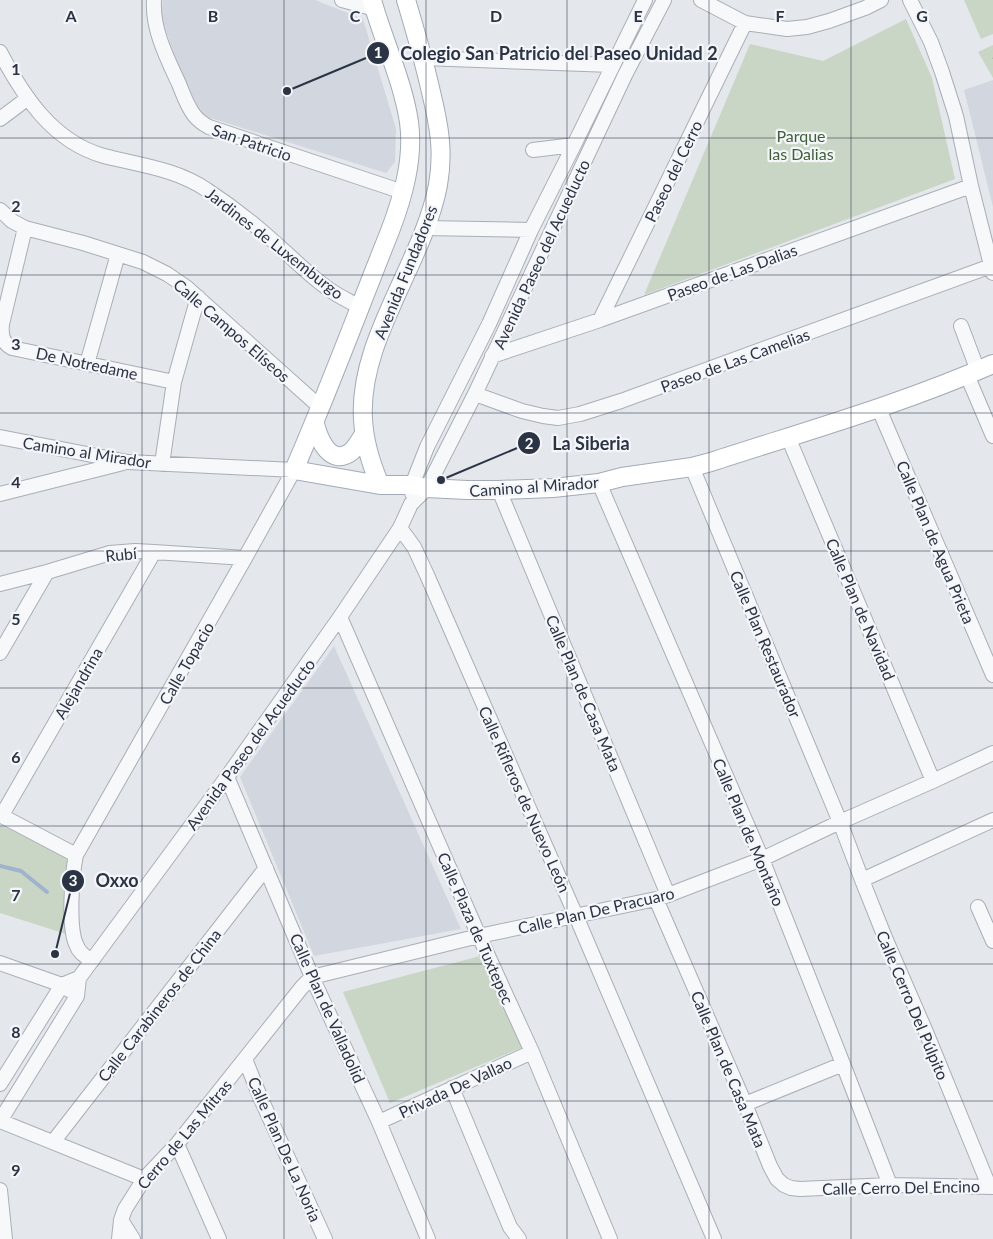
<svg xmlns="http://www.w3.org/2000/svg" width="993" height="1239" viewBox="0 0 993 1239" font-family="Lato,sans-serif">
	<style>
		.built { fill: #d2d6de }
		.green { fill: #c9d6c5 }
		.forest { fill: url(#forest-firs) }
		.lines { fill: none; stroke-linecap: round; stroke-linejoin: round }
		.stream { stroke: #9fb4cc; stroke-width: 4 }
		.minor-casing { stroke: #a9aeb7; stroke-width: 16 }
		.major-casing { stroke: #a3abb8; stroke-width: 20 }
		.minor { stroke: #f7f8fa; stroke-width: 14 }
		.major { stroke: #fff; stroke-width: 18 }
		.grid { fill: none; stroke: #2b3445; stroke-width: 1; stroke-opacity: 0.55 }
		.labels { text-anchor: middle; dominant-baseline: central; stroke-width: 4.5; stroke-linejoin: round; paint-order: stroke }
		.park-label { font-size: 16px; fill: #3f6138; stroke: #f4f6f9 }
		.street-label { font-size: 16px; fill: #2b3445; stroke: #f4f6f9 }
		.grid-label { font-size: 16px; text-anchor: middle; font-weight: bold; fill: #2b3445; stroke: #f4f6f9; stroke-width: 4.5; stroke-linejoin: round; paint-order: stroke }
		.leader { fill: none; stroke: #2b3445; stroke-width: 2 }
		.callout-dot { fill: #2b3445; stroke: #f4f6f9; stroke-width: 2 }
		.mark-label { font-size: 15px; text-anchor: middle; font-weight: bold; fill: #fff }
		.callout-label { font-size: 18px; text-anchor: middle; font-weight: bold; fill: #2b3445; stroke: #f4f6f9; stroke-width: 4.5; stroke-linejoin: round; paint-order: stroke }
	</style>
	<defs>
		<pattern id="forest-firs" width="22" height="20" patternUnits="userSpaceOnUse" patternTransform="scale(1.25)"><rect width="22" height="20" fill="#c9d6c5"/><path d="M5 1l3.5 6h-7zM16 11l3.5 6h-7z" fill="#adb8ab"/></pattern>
	</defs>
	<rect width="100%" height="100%" fill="#e4e7ec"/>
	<path class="built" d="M 163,0 L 315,0 L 363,19 L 396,129 L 395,162 L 386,173 L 201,115 L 178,66 L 161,16 Z
		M 993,80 L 993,207 L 964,90 Z
		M 334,646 L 461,929 L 314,956 L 240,777 Z"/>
	<path class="green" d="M 964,0 L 993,0 L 993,34 L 981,39 Z
		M 906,19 L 932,78 L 955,179 L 644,295 L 750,44 L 823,61 Z
		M 0,826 L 7,828 L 78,857 L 74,921 L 66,934 L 0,913 Z
		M 484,955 L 523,1047 L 390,1103 L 343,992 Z"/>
	<path class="forest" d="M 993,45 L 993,78 L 978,52 Z"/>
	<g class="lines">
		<path class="stream" d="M 0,866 L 21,871 L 47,892"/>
		<g class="minor-casing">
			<path id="minor" d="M 154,0 C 152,29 167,58 179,84 C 183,94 187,106 194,115 C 198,120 203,124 209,127 L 403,192
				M 342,0 L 375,9
				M 701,0 L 745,23 L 787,29 L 807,27 L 829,21 L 865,8 L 881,0
				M 910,0 L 931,42 L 942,72 L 956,116 L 971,186 L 993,273
				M 0,52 C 23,96 53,142 104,156 C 139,165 177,169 207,190 C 230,205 253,223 273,241 C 293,258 311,278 333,292 C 342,298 351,302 360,307
				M 424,58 L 612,65
				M 0,119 L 28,98
				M 533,150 L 574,145
				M 0,210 L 12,221 L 25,228 L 83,243 L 143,262 L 167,274 L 186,287 L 320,407
				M 25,228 L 2,324 C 1,334 2,343 12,348 L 174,382
				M 425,228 L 531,230
				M 600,320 L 745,23
				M 961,326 L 978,371
				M 492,356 L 600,320 L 971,186
				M 87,364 L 118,254
				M 967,375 L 993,436
				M 475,394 L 522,411 L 543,416 L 558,418 L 580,414 L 621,401 L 991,266
				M 879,409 L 993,675
				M 0,437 L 128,462 L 294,470 L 245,558 L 76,855
				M 788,437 L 933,781
				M 162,464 L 174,382 L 198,297
				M 692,467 L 840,822 L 862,880 L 886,940 L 926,1032 L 989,1186
				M 599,483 L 762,859 L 843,1064 L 890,1185
				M 499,490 L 668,895
				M 412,493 L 412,485 L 427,447 L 489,324 L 531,230 L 574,145 L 645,0
				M 0,494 L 123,463
				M 400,528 L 414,547 L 427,575 L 576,916 L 714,1239
				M 0,584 L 47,572 L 110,553 L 135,551 L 154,552 L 245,558
				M 340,617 L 479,936 L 532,1052 L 610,1239
				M 0,653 L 47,572
				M 227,777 L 312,977 L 379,1122 L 428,1239
				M 0,815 L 76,855 C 72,874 68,926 76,944 C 79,953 85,956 92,961
				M 2,815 L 154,552
				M 862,880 L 993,820
				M 656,899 L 745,1104 L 770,1166 L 777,1179 L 784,1185 L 791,1188 L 800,1189 L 890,1185 L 993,1187
				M 978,907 L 993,941
				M 0,963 L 62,985 L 69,990
				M 245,1059 L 261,1099 L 325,1239
				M 0,1084 L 62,985 L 79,978 L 227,777 L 340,617 L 400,528 L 411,504 L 427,488 L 475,394 L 625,75 L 664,0
				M 452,1088 L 510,1227 L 519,1239
				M 745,1104 L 843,1064
				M 0,1121 L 77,996 L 79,978
				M 0,1121 L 144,1179
				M 379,1122 L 532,1052
				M 53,1142 L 266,868
				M 177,1144 L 219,1239
				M 0,1190 L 5,1239
				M 121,1220 L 133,1239
				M 119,1239 L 121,1220 L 125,1209 L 144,1179 L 177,1144 L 302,987 L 312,977 L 479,936 L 656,899 L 668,895 L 762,859 L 840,822 L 933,781 L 993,753"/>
		</g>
		<g class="major-casing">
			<path id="major" d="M 372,0 C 383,40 403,81 409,122 C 414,159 403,197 390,231 C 358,311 328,392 294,470 L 380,485 L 412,485 L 427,488 L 467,490 L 499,490 L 553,488 L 599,483 L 622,477 L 692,467 L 711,462 C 806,431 902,404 993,364
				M 315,424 C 319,440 331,468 352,451 C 357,446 360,440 364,434
				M 380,485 C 371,464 364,441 363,419 C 358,340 423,263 438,185 C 444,151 439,125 431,92 C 424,61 415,30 406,0"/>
		</g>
		<use href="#minor" class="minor"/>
		<use href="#major" class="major"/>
	</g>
	<path class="grid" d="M 142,0 L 142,1239M 284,0 L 284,1239M 426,0 L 426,1239M 567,0 L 567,1239M 709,0 L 709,1239M 851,0 L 851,1239M 0,138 L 993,138M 0,275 L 993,275M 0,413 L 993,413M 0,551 L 993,551M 0,688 L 993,688M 0,826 L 993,826M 0,964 L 993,964M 0,1101 L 993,1101"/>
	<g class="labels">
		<g class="park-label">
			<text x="801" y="135">Parque<tspan x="801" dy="18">las Dalias</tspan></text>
		</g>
		<g class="street-label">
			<text transform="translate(252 142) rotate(19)">San Patricio</text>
			<text transform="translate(673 171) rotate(-64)">Paseo del Cerro</text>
			<text transform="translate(275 243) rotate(38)">Jardines de Luxemburgo</text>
			<text transform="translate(541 254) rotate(-65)">Avenida Paseo del Acueducto</text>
			<text transform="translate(405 272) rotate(-68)">Avenida Fundadores</text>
			<text transform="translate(732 272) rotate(-20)">Paseo de Las Dalias</text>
			<text transform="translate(232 330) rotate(41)">Calle Campos Elíseos</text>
			<text transform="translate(735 360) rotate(-20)">Paseo de Las Camelias</text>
			<text transform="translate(87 363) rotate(12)">De Notredame</text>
			<text transform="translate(87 452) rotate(9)">Camino al Mirador</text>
			<text transform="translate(534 486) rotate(-4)">Camino al Mirador</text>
			<text transform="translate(936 542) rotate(67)">Calle Plan de Agua Prieta</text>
			<text transform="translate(121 554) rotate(-6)">Rubí</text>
			<text transform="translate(861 609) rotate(67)">Calle Plan de Navidad</text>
			<text transform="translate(766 644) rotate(67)">Calle Plan Restaurador</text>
			<text transform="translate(186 663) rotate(-60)">Calle Topacio</text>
			<text transform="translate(78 683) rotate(-60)">Alejandrina</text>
			<text transform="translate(584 693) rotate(67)">Calle Plan de Casa Mata</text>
			<text transform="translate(250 744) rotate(-54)">Avenida Paseo del Acueducto</text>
			<text transform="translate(525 799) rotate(66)">Calle Rifleros de Nuevo León</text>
			<text transform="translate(749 832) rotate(67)">Calle Plan de Montaño</text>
			<text transform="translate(596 910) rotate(-13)">Calle Plan De Pracuaro</text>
			<text transform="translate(476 928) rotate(66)">Calle Plaza de Tuxtepec</text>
			<text transform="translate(159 1005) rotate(-52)">Calle Carabineros de China</text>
			<text transform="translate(913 1005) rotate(67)">Calle Cerro Del Púlpito</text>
			<text transform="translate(328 1008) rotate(66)">Calle Plan de Valladolid</text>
			<text transform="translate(729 1069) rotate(67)">Calle Plan de Casa Mata</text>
			<text transform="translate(455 1087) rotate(-25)">Privada De Vallao</text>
			<text transform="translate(184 1134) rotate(-50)">Cerro de Las Mitras</text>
			<text transform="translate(285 1149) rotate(66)">Calle Plan De La Noria</text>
			<text transform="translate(901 1187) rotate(-1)">Calle Cerro Del Encino</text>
		</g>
	</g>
	<g class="grid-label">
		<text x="71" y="22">A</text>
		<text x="213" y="22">B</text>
		<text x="355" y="22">C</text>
		<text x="496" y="22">D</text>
		<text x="638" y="22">E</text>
		<text x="780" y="22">F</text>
		<text x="922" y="22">G</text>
		<text x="16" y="75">1</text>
		<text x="16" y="212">2</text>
		<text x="16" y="350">3</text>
		<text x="16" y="488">4</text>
		<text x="16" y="625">5</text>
		<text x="16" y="763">6</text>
		<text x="16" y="901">7</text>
		<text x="16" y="1038">8</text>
		<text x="16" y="1176">9</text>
	</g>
	<path class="leader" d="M287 91L378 53M441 480L529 443M55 954L73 881"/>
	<g class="callout-dot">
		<circle cx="287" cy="91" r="5"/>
		<circle cx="441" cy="480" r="5"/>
		<circle cx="55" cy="954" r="5"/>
		<circle cx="378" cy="53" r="12"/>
		<circle cx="529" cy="443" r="12"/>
		<circle cx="73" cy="881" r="12"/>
	</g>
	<g class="mark-label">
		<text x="378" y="58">1</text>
		<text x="529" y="449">2</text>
		<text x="73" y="886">3</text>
	</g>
	<g class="callout-label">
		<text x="559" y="60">Colegio San Patricio del Paseo Unidad 2</text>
		<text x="591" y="450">La Siberia</text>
		<text x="117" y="887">Oxxo</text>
	</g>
</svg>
